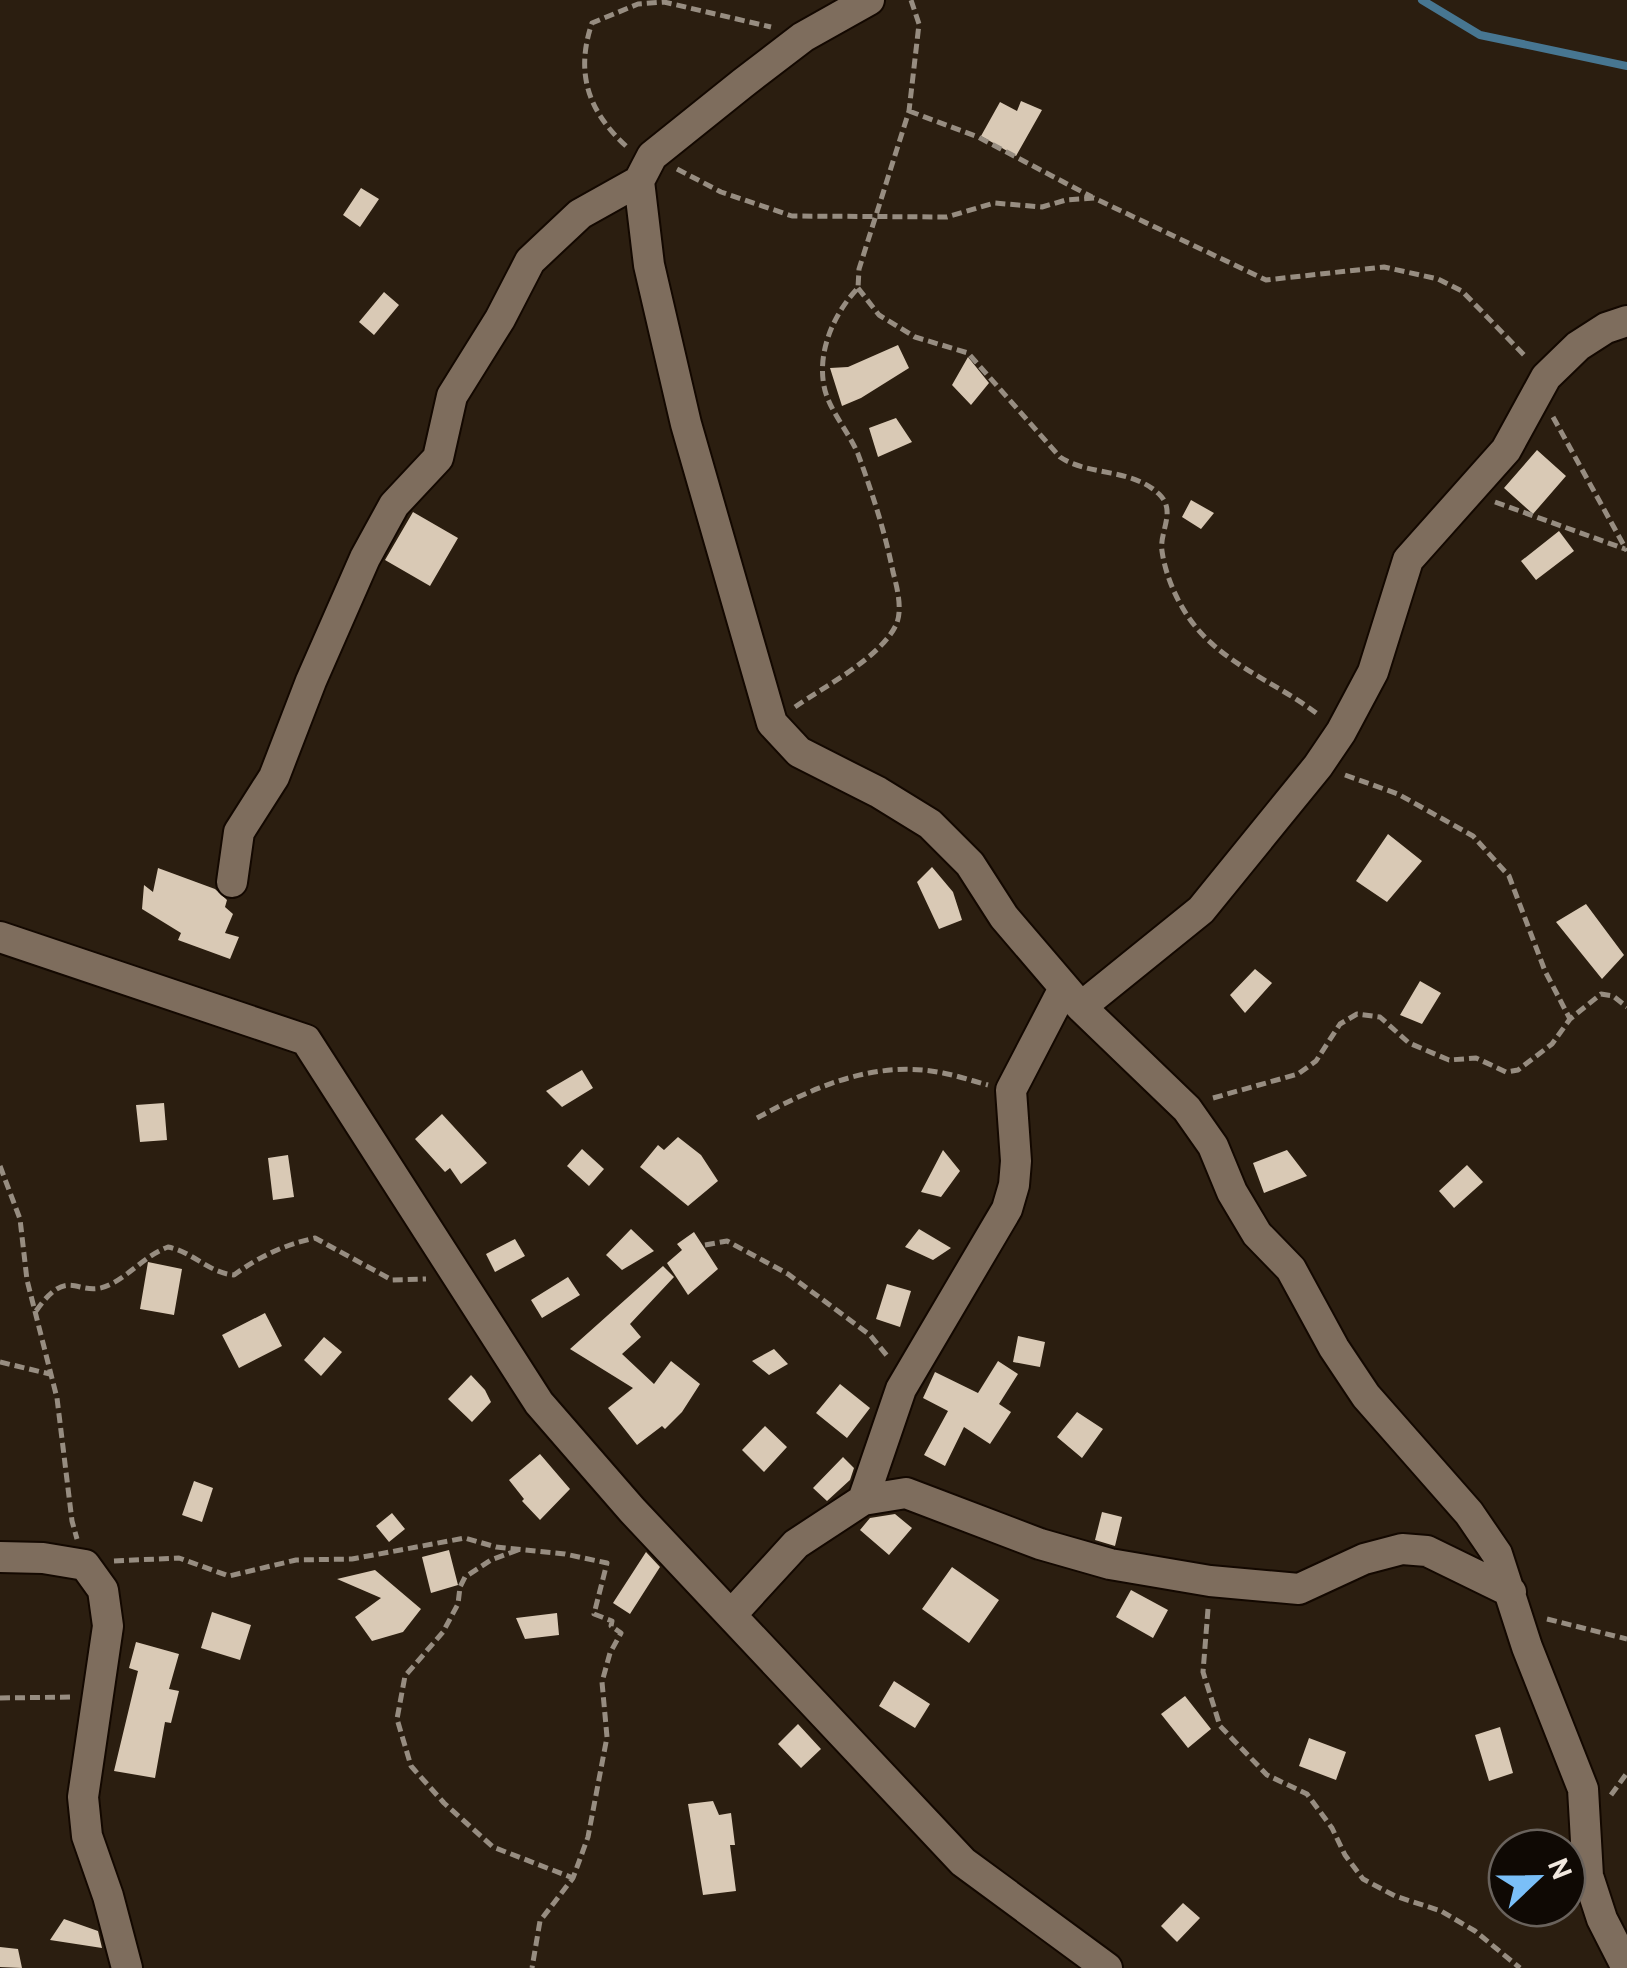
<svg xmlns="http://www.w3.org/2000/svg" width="1627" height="1968" viewBox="0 0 1627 1968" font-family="Overpass,sans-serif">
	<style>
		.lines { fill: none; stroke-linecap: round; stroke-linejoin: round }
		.stream { stroke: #477691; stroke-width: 8 }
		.building { fill: #d9c9b5 }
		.street-casing { stroke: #130800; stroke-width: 34 }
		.path { stroke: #978d81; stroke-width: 5; stroke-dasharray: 10 5; stroke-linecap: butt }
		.street { stroke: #7e6d5d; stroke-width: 30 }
	</style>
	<rect width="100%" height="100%" fill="#2b1e10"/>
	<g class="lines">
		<path class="stream" d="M 1422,0 L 1480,35 L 1627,66"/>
	</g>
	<path class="building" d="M 1021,101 L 1042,110 L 1016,156 L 981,136 L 1000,102 L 1017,111 Z
		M 361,188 L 379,199 L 360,227 L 343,215 Z
		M 384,292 L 399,305 L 374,335 L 359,322 Z
		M 898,345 L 909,368 L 861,398 L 842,406 L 830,368 L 848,367 Z
		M 968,357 L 989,383 L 971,405 L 952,385 Z
		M 896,418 L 912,442 L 878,457 L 869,428 Z
		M 1537,450 L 1566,476 L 1533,514 L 1504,488 Z
		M 1191,500 L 1214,513 L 1201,529 L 1182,517 Z
		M 413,512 L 458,538 L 430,586 L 385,560 Z
		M 1559,531 L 1574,551 L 1536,580 L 1521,561 Z
		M 1388,834 L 1422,861 L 1387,902 L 1356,881 Z
		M 932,867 L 953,892 L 962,920 L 939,929 L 917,882 Z
		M 158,868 L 215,889 L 227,900 L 225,907 L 233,914 L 225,933 L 239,937 L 230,959 L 178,940 L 181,933 L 142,909 L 144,885 L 153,892 Z
		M 1586,904 L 1624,955 L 1602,979 L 1556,922 Z
		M 1255,969 L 1272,983 L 1245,1013 L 1230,995 Z
		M 1420,981 L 1441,993 L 1422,1024 L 1400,1015 Z
		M 582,1070 L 593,1088 L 562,1107 L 546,1091 Z
		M 164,1103 L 167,1140 L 140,1142 L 136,1105 Z
		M 442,1114 L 487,1163 L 461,1184 L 450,1168 L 445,1172 L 415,1139 Z
		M 678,1137 L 701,1155 L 718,1181 L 688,1206 L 640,1167 L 658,1145 L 664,1150 Z
		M 582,1149 L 604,1169 L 589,1186 L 567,1166 Z
		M 943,1150 L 960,1171 L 941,1197 L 921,1192 Z
		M 1287,1150 L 1307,1176 L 1264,1193 L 1253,1163 Z
		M 288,1155 L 294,1197 L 273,1200 L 268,1158 Z
		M 1467,1165 L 1483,1182 L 1454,1208 L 1439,1191 Z
		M 631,1229 L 654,1251 L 622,1270 L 606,1255 Z
		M 919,1229 L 951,1248 L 933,1260 L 905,1247 Z
		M 694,1232 L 718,1269 L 688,1295 L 667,1263 L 682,1250 L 677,1244 Z
		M 515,1239 L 525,1256 L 495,1272 L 486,1254 Z
		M 148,1262 L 182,1269 L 174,1315 L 140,1309 Z
		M 663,1266 L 674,1277 L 630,1324 L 641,1337 L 622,1354 L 654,1384 L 671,1361 L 700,1384 L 682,1412 L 665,1429 L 662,1426 L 637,1445 L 608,1408 L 633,1388 L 570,1349 Z
		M 568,1277 L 580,1295 L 542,1318 L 531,1300 Z
		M 887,1284 L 911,1291 L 900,1327 L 876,1319 Z
		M 265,1313 L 282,1346 L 239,1368 L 222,1335 Z
		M 1018,1336 L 1045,1342 L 1040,1367 L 1013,1362 Z
		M 324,1337 L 342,1352 L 321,1376 L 304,1360 Z
		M 774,1349 L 788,1364 L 769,1375 L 752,1361 Z
		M 998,1361 L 1018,1374 L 999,1404 L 1011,1412 L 990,1444 L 964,1427 L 945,1466 L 924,1455 L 948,1411 L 923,1398 L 935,1372 L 978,1393 Z
		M 471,1375 L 485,1390 L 491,1402 L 472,1422 L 448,1399 Z
		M 840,1384 L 870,1408 L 847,1438 L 816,1413 Z
		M 1077,1412 L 1103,1429 L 1082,1458 L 1057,1437 Z
		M 765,1426 L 787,1447 L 764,1472 L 742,1450 Z
		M 540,1454 L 570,1489 L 540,1520 L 522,1501 L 524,1499 L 509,1480 Z
		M 843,1457 L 854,1468 L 850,1480 L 827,1501 L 813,1488 Z
		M 194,1481 L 213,1488 L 202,1522 L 182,1515 Z
		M 1102,1512 L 1122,1517 L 1115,1546 L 1095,1540 Z
		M 392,1513 L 405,1529 L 389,1542 L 376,1526 Z
		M 895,1514 L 912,1528 L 889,1555 L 860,1530 L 870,1518 Z
		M 449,1550 L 458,1585 L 431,1593 L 422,1557 Z
		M 646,1552 L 660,1567 L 630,1614 L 613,1603 Z
		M 952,1567 L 999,1600 L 969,1643 L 922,1609 Z
		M 375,1570 L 421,1609 L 403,1632 L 372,1641 L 355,1617 L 381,1598 L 337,1579 Z
		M 1131,1590 L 1168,1610 L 1153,1638 L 1116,1617 Z
		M 212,1612 L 251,1625 L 240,1660 L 201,1648 Z
		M 557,1613 L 559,1635 L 525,1639 L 516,1618 Z
		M 136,1642 L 179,1654 L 169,1689 L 179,1691 L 171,1723 L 165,1722 L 155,1778 L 114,1771 L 138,1671 L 129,1668 Z
		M 894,1681 L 930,1704 L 915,1728 L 879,1706 Z
		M 1185,1696 L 1211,1729 L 1188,1748 L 1161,1714 Z
		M 798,1724 L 821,1749 L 801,1768 L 778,1744 Z
		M 1500,1727 L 1513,1773 L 1489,1781 L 1475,1735 Z
		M 1309,1738 L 1346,1752 L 1336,1780 L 1299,1766 Z
		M 713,1801 L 719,1815 L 731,1813 L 735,1845 L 730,1845 L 736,1891 L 703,1895 L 688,1804 Z
		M 1183,1903 L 1200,1918 L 1177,1942 L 1161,1926 Z
		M 64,1919 L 98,1931 L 102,1948 L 50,1940 Z
		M 0,1947 L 18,1949 L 22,1968 L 0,1967 Z"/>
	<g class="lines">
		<g class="street-casing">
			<path id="street" d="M 869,0 L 803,37 L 743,83 L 652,156 L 639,181 L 649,265 L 686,424 L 772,723 L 799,752 L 878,792 L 930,824 L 970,864 L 1004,917 L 1081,1007 L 1187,1109 L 1213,1146 L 1232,1192 L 1257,1234 L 1291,1269 L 1334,1348 L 1366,1396 L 1469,1513 L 1497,1554 L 1527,1647 L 1583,1789 L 1588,1876 L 1602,1919 L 1627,1968
				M 232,882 L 239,832 L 274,777 L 311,681 L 365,558 L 394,505 L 438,458 L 452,396 L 500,319 L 530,261 L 580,214 L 639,181
				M 0,937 L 306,1040 L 539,1403 L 632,1510 L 963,1862 L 1107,1968
				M 1081,1007 L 1201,910 L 1318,766 L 1341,732 L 1373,672 L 1408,560 L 1506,450 L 1546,377 L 1578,346 L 1606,328 L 1627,321
				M 863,1500 L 906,1493 L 1040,1544 L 1110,1564 L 1210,1581 L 1299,1589 L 1364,1559 L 1402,1549 L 1427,1551 L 1511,1592
				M 0,1557 L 43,1558 L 85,1565 L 103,1590 L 108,1626 L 83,1797 L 87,1836 L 108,1896 L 127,1968
				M 731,1615 L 796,1544 L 863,1500 L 901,1389 L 1007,1209 L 1014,1185 L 1016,1161 L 1011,1090 L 1064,988"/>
		</g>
		<path class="path" d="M 909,111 L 978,137 L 1092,197
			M 626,146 C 588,111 575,73 592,23 L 638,4 L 664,2 L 771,27
			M 677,169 L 721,192 L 792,216 L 947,217 L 994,203 L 1042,207 L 1066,200 L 1094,198 L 1266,280 L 1384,267 L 1438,279 L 1462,291 L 1526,357
			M 858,288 L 879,315 L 915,337 L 968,353 L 1060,457 C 1088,476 1132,468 1159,494 C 1177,511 1159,532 1162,551 C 1165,573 1175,597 1187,615 C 1219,664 1276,681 1320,716
			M 1553,417 L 1627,551
			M 1495,502 L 1625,549
			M 795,707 C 825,686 880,658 896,625 C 903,610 897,587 893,572 C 885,532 872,492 858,454 C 849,432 828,409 824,386 C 817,350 835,312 858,288 L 859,269 L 909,111 L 919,24 L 911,0
			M 1345,775 L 1398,794 L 1473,836 L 1509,876 L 1545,971 L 1570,1019
			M 1213,1098 L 1298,1074 L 1316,1061 L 1340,1024 L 1357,1014 L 1380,1017 L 1409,1043 L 1449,1060 L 1476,1058 L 1506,1072 L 1518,1070 L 1552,1044 L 1570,1019 L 1601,994 L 1613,996 L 1627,1007
			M 757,1118 C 814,1087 876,1059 943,1073 C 958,1076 973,1081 988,1085
			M 0,1166 L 20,1219 L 27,1280 L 57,1398 L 72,1521 L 77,1539
			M 705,1245 L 727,1241 L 788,1274 L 870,1335 L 888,1357
			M 36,1311 C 71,1261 78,1303 113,1283 C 133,1272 145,1256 168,1247 C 193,1252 209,1273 234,1275 C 260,1256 284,1245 315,1238 L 392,1280 L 426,1279
			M 0,1362 L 50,1374
			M 518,1550 L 491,1560 L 465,1577 L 460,1587 L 458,1604 L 443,1632 L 405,1676 L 397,1719 L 411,1766 L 444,1803 L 493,1847 L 573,1878
			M 114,1561 L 179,1558 L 229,1576 L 296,1560 L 352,1559 L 465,1538 L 496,1547 L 565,1554 L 607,1563 L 594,1614 L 612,1621 L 611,1626 L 621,1633 L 610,1653 L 602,1682 L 607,1737 L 588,1837 L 573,1878 L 540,1921 L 532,1968
			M 1208,1609 L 1203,1672 L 1220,1726 L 1267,1775 L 1307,1794 L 1332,1828 L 1345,1855 L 1363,1879 L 1395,1896 L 1441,1911 L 1475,1931 L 1520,1968
			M 1547,1619 L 1627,1639
			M 0,1698 L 72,1697
			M 1611,1795 L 1627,1773"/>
		<use href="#street" class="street"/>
	</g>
	<g transform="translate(1537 1878) rotate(68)"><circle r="48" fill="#0f0904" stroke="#69625c" stroke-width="2.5"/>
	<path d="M0-8L18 38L0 25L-18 38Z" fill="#7abff8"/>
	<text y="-15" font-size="28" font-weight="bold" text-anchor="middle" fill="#f1e8df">N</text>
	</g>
</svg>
